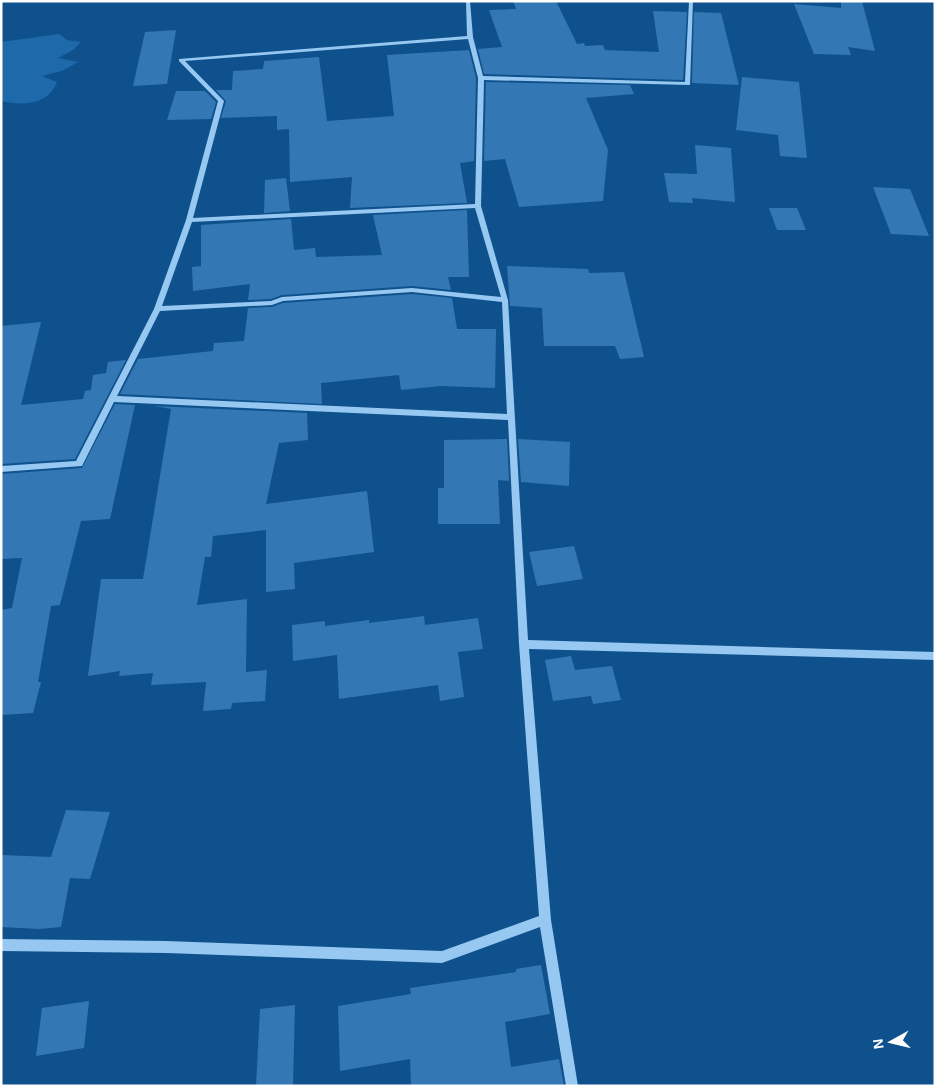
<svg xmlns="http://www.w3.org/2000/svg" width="936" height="1087" viewBox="0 0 936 1087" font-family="Arial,sans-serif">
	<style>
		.green { fill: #1e69aa }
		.building { fill: #3378b4 }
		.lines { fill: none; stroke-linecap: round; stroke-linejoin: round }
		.minor { fill: #96c8f2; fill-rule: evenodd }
	</style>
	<rect width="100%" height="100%" fill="#0f518c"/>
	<path class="green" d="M 59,34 L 67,40 L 81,42 L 73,50 L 58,58 L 78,62 L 62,71 L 42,76 L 57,82 C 48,105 23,106 1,101 L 1,42 Z"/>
	<path class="building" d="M 513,1 L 556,1 L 577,44 L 584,43 L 585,46 L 603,45 L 605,50 L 659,52 L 653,11 L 687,12 L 683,80 L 484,74 L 478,49 L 502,47 L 489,10 L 516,9 Z
		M 841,1 L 862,1 L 875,51 L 848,47 L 851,55 L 814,54 L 794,4 L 841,8 Z
		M 694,12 L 721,13 L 739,85 L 692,83 Z
		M 176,30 L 167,84 L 133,86 L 145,32 Z
		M 469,50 L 476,78 L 474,161 L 460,163 L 467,203 L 350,208 L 352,177 L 290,182 L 289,129 L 277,130 L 277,116 L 221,118 L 226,101 L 216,90 L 232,90 L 233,71 L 263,69 L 264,61 L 319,57 L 327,121 L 394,116 L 387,55 Z
		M 742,77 L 799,82 L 807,158 L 780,156 L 778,135 L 736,130 Z
		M 486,82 L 630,85 L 634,94 L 586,98 L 608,150 L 603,201 L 519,207 L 505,159 L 484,161 Z
		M 176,91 L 205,91 L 216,102 L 211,119 L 167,120 Z
		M 695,145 L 731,148 L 735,202 L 692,198 L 693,203 L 669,202 L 664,173 L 697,174 Z
		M 286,178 L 290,211 L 264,213 L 265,180 Z
		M 873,187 L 910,189 L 929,236 L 891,234 Z
		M 769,208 L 797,208 L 806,230 L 777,230 Z
		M 467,210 L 469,277 L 448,277 L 451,290 L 412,286 L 282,295 L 271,299 L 248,300 L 250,284 L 193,291 L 192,267 L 201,266 L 201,225 L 291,219 L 294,250 L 315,248 L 316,257 L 382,255 L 373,215 Z
		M 507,266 L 588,269 L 589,273 L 624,272 L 644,357 L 620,359 L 615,346 L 544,346 L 542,308 L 510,306 Z
		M 412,294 L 452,298 L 457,329 L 496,329 L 495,388 L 441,386 L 401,390 L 399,375 L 321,383 L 322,404 L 120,394 L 138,359 L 213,351 L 214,343 L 244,341 L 248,308 L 272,307 L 283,303 Z
		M 41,322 L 21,405 L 83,399 L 85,391 L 91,390 L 93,375 L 106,373 L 108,362 L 126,360 L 75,459 L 1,464 L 1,326 Z
		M 115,404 L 135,405 L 110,519 L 81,521 L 60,605 L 51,606 L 38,682 L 41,682 L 33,713 L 1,715 L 1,610 L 12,608 L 22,558 L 1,559 L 1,474 L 82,468 Z
		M 154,406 L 307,413 L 308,440 L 279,443 L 266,504 L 367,491 L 374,552 L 294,563 L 295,589 L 266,592 L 266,530 L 213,536 L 211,557 L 205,557 L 197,605 L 247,599 L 246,672 L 267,670 L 265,701 L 232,703 L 231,709 L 203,711 L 206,682 L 151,685 L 153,673 L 119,676 L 120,671 L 88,676 L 101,579 L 143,579 L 171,409 Z
		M 507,439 L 509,481 L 498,480 L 500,524 L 438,524 L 438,488 L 444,488 L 444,440 Z
		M 518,439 L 570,442 L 569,486 L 521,482 Z
		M 574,546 L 583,579 L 537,586 L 529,552 Z
		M 424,616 L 425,625 L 478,618 L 483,649 L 458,652 L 464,697 L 440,701 L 438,685 L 339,699 L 337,655 L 293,661 L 292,625 L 325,621 L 325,626 L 369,620 L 369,623 Z
		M 571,656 L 575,670 L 612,666 L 621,700 L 593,704 L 591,696 L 553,701 L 545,660 Z
		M 66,810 L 110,812 L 90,879 L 70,878 L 61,927 L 39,929 L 1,927 L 1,855 L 51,857 Z
		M 541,965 L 550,1014 L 505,1022 L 511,1067 L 559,1059 L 564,1086 L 411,1086 L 410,1059 L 340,1071 L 338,1006 L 411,994 L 410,988 L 516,972 L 516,969 Z
		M 89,1001 L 84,1048 L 36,1056 L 42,1008 Z
		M 295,1005 L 293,1086 L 256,1086 L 260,1009 Z"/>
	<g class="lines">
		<path class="minor" d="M 466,1 L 470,1 L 473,37 L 483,76 L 685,82 L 689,1 L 693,1 L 690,85 L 484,80 L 481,206 L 508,300 L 528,640 L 935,652 L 935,660 L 529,649 L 551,920 L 578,1086 L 566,1086 L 540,927 L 442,963 L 166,953 L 1,951 L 1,939 L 166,941 L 442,951 L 539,916 L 519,644 L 508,420 L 114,402 L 82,466 L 1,472 L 1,466 L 76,461 L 154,309 L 186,220 L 218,101 L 179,61 L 179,59 L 467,36 ZM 468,39 L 478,78 L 475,204 L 193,218 L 224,101 L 185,61 ZM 475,208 L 501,297 L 412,288 L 282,297 L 271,301 L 162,306 L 192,222 ZM 412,292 L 502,302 L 507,414 L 117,396 L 160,311 L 272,305 L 283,301 Z"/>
	</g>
	<rect width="936" height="1087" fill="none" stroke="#ffffff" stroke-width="5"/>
	<g transform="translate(891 1042) rotate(262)" stroke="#0f518c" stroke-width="4" paint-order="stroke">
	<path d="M0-4L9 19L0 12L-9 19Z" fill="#ffffff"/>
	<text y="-8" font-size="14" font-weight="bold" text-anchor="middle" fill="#ffffff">N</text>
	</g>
</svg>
